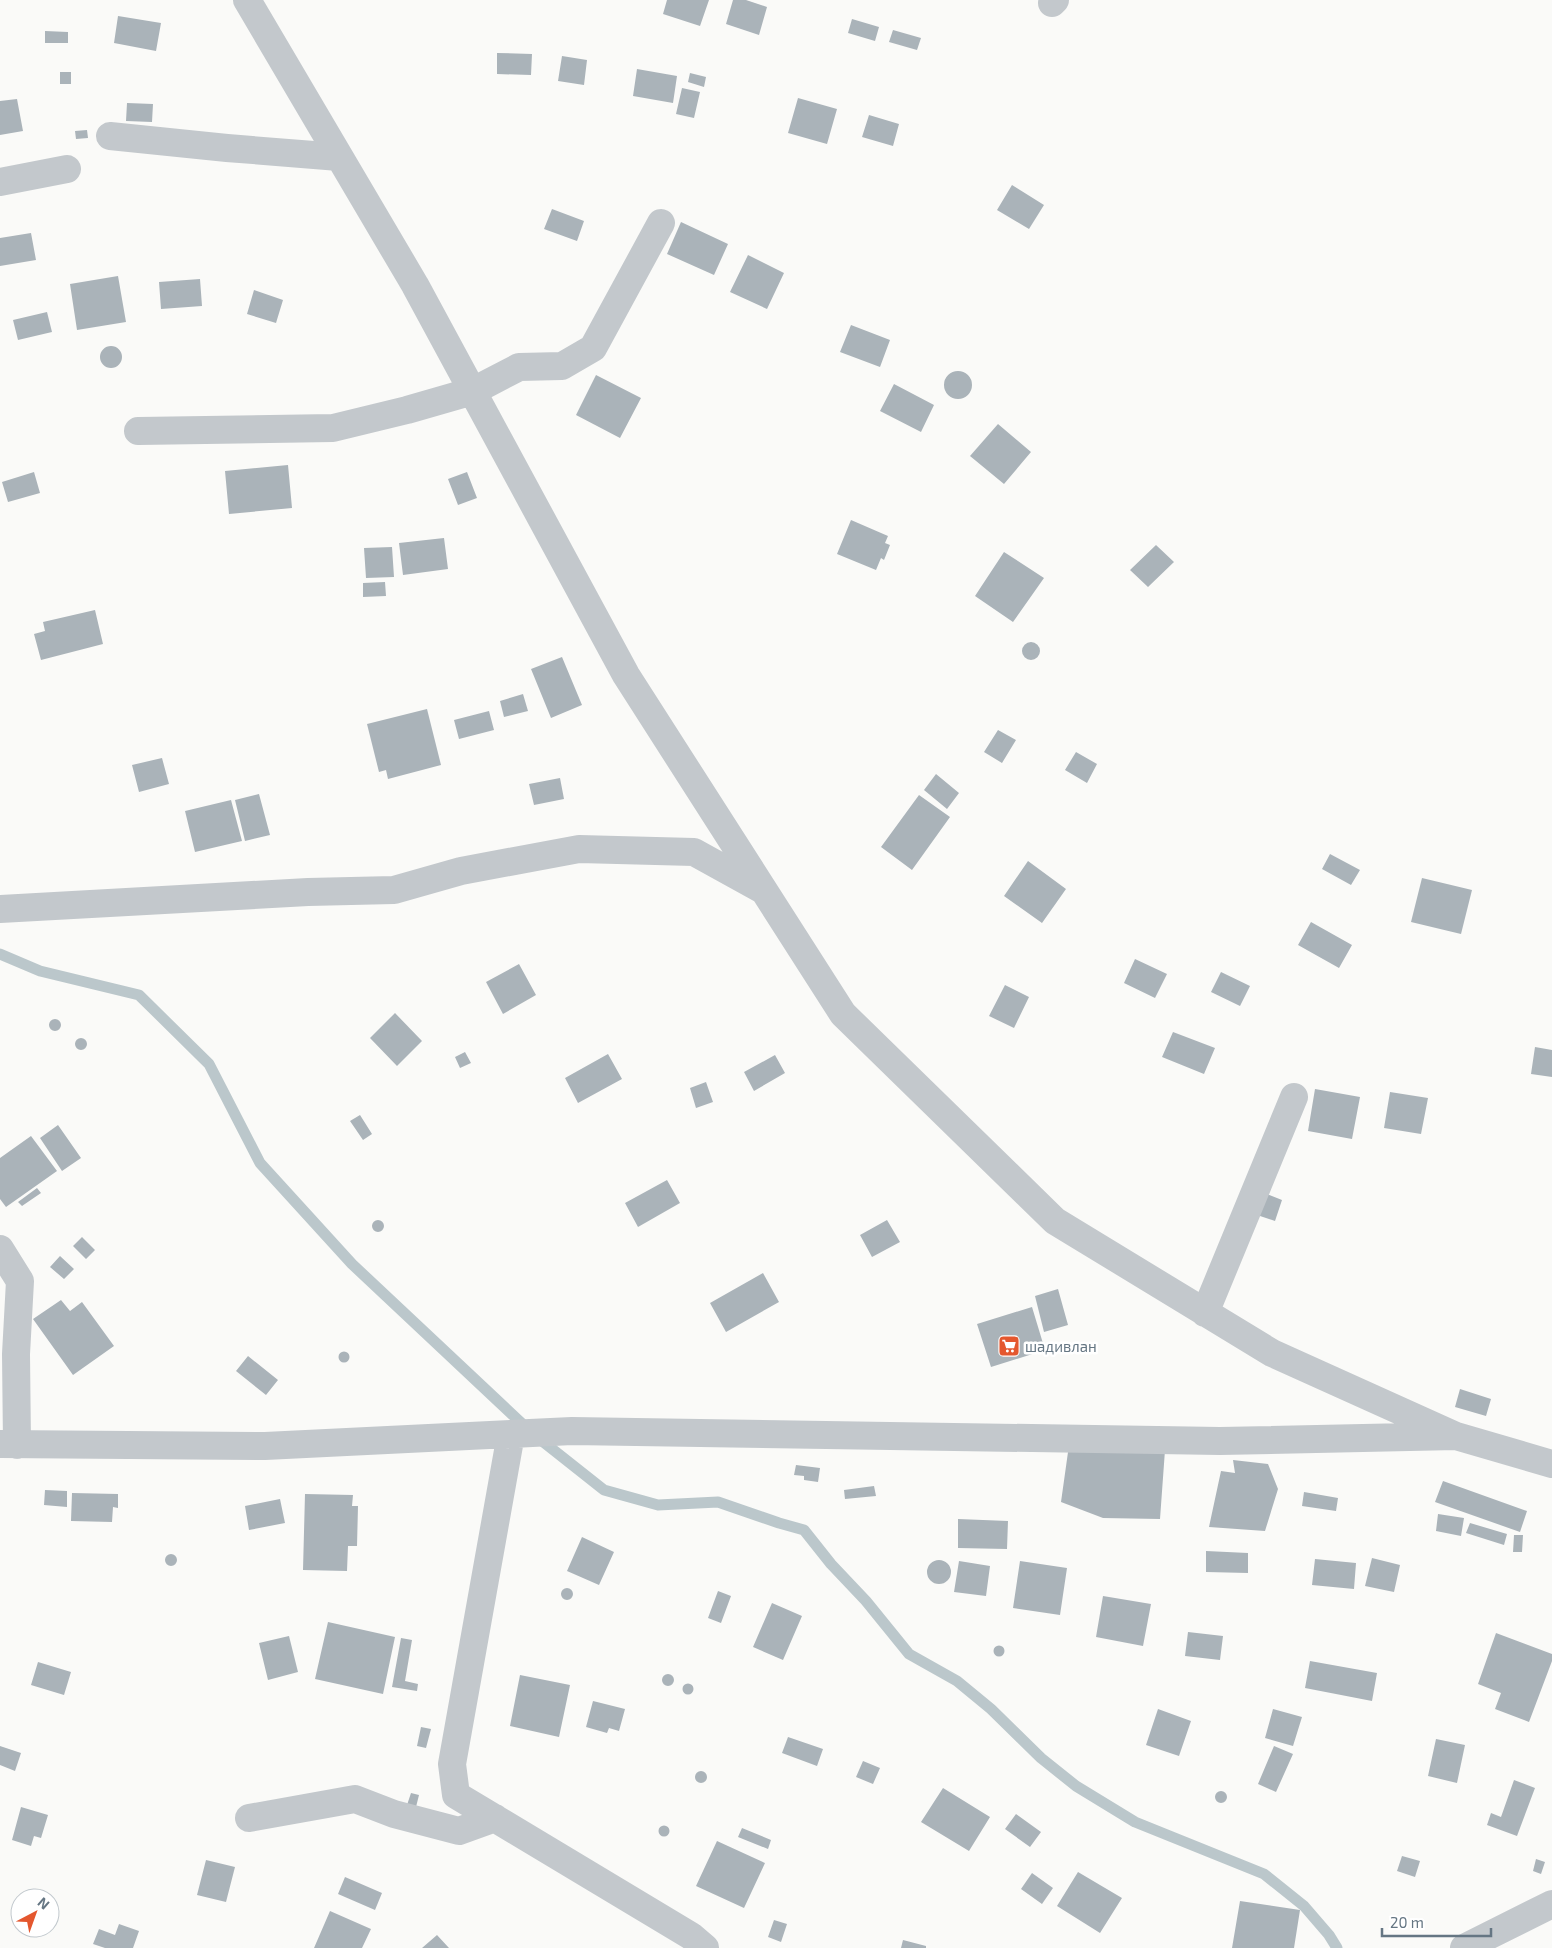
<svg xmlns="http://www.w3.org/2000/svg" width="1552" height="1948" viewBox="0 0 1552 1948" font-family="'Exo 2',sans-serif">
	<style>
		.lines { fill: none; stroke-linecap: round; stroke-linejoin: round }
		.stream { stroke: #bbc7cb; stroke-width: 11 }
		.building { fill: #aab3b9 }
		.minor { stroke: #c3c8cc; stroke-width: 28 }
		.labels { text-anchor: middle; dominant-baseline: central; stroke-width: 5; stroke-linejoin: round; paint-order: stroke }
		.poi-label { font-size: 15px; fill: #657683; stroke: #fff; text-anchor: start }
	</style>
	<rect width="100%" height="100%" fill="#fafaf8"/>
	<g class="lines">
		<path class="stream" d="M 0,954 L 40,971 L 139,995 L 209,1064 L 260,1163 L 352,1264 L 532,1433 L 604,1490 L 658,1505 L 718,1502 L 779,1523 L 804,1530 L 831,1564 L 866,1601 L 909,1654 L 957,1681 L 991,1709 L 1041,1758 L 1076,1786 L 1135,1822 L 1264,1874 L 1304,1906 L 1329,1935 L 1337,1948"/>
	</g>
	<path class="building" d="M 667,0 L 709,0 L 700,26 L 663,14 Z
		M 733,0 L 746,0 L 767,7 L 759,35 L 726,24 Z
		M 118,16 L 161,23 L 156,51 L 114,43 Z
		M 852,19 L 879,27 L 875,41 L 848,33 Z
		M 893,30 L 921,38 L 917,50 L 889,42 Z
		M 45,31 L 68,32 L 68,43 L 45,43 Z
		M 497,53 L 532,54 L 531,75 L 497,74 Z
		M 562,56 L 587,60 L 584,85 L 558,81 Z
		M 637,69 L 677,76 L 673,103 L 633,96 Z
		M 60,72 L 71,72 L 71,84 L 60,84 Z
		M 690,73 L 706,77 L 704,87 L 688,82 Z
		M 682,88 L 700,92 L 694,118 L 676,114 Z
		M 798,98 L 837,109 L 827,144 L 788,133 Z
		M 17,99 L 23,131 L 0,135 L 0,101 Z
		M 127,103 L 153,104 L 152,122 L 126,121 Z
		M 869,115 L 899,124 L 893,146 L 862,137 Z
		M 87,130 L 88,138 L 76,139 L 75,131 Z
		M 1012,185 L 1044,205 L 1029,229 L 997,210 Z
		M 552,209 L 584,221 L 577,241 L 544,229 Z
		M 681,222 L 728,244 L 714,275 L 667,254 Z
		M 31,233 L 36,260 L 0,266 L 0,238 Z
		M 748,255 L 784,273 L 767,309 L 730,292 Z
		M 118,276 L 126,322 L 77,330 L 70,284 Z
		M 200,279 L 202,306 L 161,309 L 159,282 Z
		M 254,290 L 283,300 L 276,323 L 247,314 Z
		M 47,312 L 52,332 L 18,340 L 13,320 Z
		M 851,325 L 890,340 L 880,367 L 840,352 Z
		M100 357a11 11 0 1 1 22 0a11 11 0 1 1-22 0Z
		M944 385a14 14 0 1 1 28 0a14 14 0 1 1-28 0Z
		M 596,375 L 641,398 L 620,438 L 576,415 Z
		M 894,384 L 934,405 L 921,432 L 880,411 Z
		M 998,424 L 1031,452 L 1004,484 L 970,456 Z
		M 288,465 L 292,508 L 229,514 L 225,471 Z
		M 34,472 L 40,493 L 8,502 L 2,482 Z
		M 467,472 L 477,498 L 458,505 L 448,479 Z
		M 851,520 L 888,536 L 885,543 L 890,545 L 884,560 L 881,558 L 876,570 L 837,554 Z
		M 444,538 L 448,569 L 403,575 L 399,543 Z
		M 1156,545 L 1174,562 L 1148,587 L 1130,570 Z
		M 392,547 L 394,577 L 366,578 L 364,548 Z
		M 1004,552 L 1044,578 L 1013,622 L 975,596 Z
		M 385,582 L 386,596 L 363,597 L 363,583 Z
		M 95,610 L 103,644 L 41,660 L 34,634 L 45,631 L 43,622 Z
		M1022 651a9 9 0 1 1 18 0a9 9 0 1 1-18 0Z
		M 562,657 L 582,705 L 551,718 L 531,669 Z
		M 523,694 L 528,711 L 504,717 L 500,701 Z
		M 427,709 L 441,765 L 388,779 L 386,770 L 379,772 L 367,724 Z
		M 489,711 L 494,730 L 459,739 L 454,720 Z
		M 998,730 L 1016,740 L 1002,763 L 984,752 Z
		M 1076,752 L 1097,764 L 1087,783 L 1065,770 Z
		M 162,758 L 169,784 L 139,792 L 132,765 Z
		M 936,774 L 959,793 L 947,809 L 924,790 Z
		M 560,778 L 564,799 L 534,805 L 529,784 Z
		M 259,794 L 270,835 L 245,841 L 235,800 Z
		M 919,795 L 950,817 L 912,870 L 881,847 Z
		M 231,800 L 242,841 L 195,852 L 185,811 Z
		M 1330,854 L 1360,870 L 1351,885 L 1322,869 Z
		M 1028,861 L 1066,889 L 1042,923 L 1004,896 Z
		M 1422,878 L 1472,890 L 1461,934 L 1411,922 Z
		M 1311,922 L 1352,945 L 1339,968 L 1298,945 Z
		M 1135,959 L 1167,974 L 1155,998 L 1124,983 Z
		M 519,964 L 536,995 L 503,1014 L 486,982 Z
		M 1221,972 L 1250,986 L 1240,1006 L 1211,992 Z
		M 1005,985 L 1029,997 L 1014,1028 L 989,1016 Z
		M 395,1013 L 422,1041 L 397,1066 L 370,1038 Z
		M49 1025a6 6 0 1 1 12 0a6 6 0 1 1-12 0Z
		M 1173,1032 L 1215,1048 L 1204,1074 L 1162,1057 Z
		M75 1044a6 6 0 1 1 12 0a6 6 0 1 1-12 0Z
		M 1535,1047 L 1552,1050 L 1552,1077 L 1531,1074 Z
		M 465,1052 L 471,1063 L 460,1068 L 455,1057 Z
		M 608,1054 L 622,1079 L 578,1103 L 565,1078 Z
		M 775,1055 L 785,1073 L 754,1091 L 744,1072 Z
		M 706,1082 L 713,1102 L 696,1108 L 690,1088 Z
		M 1315,1089 L 1360,1097 L 1352,1139 L 1308,1131 Z
		M 1390,1092 L 1428,1098 L 1421,1134 L 1384,1128 Z
		M 360,1115 L 372,1134 L 363,1140 L 350,1121 Z
		M 58,1125 L 81,1158 L 62,1171 L 40,1138 Z
		M 31,1136 L 57,1171 L 6,1207 L 0,1199 L 0,1158 Z
		M 667,1180 L 680,1203 L 638,1227 L 625,1203 Z
		M 37,1188 L 41,1193 L 22,1206 L 18,1202 Z
		M 1264,1193 L 1282,1200 L 1275,1221 L 1257,1215 Z
		M 887,1220 L 900,1242 L 872,1257 L 860,1235 Z
		M372 1226a6 6 0 1 1 12 0a6 6 0 1 1-12 0Z
		M 82,1237 L 95,1250 L 86,1259 L 73,1246 Z
		M 60,1256 L 74,1269 L 64,1279 L 50,1267 Z
		M 763,1273 L 779,1302 L 726,1332 L 710,1303 Z
		M 1058,1289 L 1068,1325 L 1044,1332 L 1035,1296 Z
		M 61,1300 L 70,1311 L 82,1302 L 114,1346 L 73,1375 L 33,1319 Z
		M 1032,1307 L 1045,1350 L 991,1367 L 977,1324 Z
		M338.5 1357a5.5 5.5 0 1 1 11 0a5.5 5.5 0 1 1-11 0Z
		M 248,1356 L 278,1380 L 266,1395 L 236,1371 Z
		M 1460,1389 L 1491,1399 L 1486,1416 L 1455,1407 Z
		M 1069,1445 L 1165,1450 L 1160,1519 L 1103,1518 L 1061,1502 Z
		M 1233,1460 L 1268,1464 L 1278,1489 L 1265,1531 L 1209,1527 L 1221,1471 L 1235,1473 Z
		M 796,1465 L 820,1468 L 818,1482 L 804,1480 L 804,1476 L 794,1475 Z
		M 1443,1481 L 1527,1511 L 1520,1532 L 1435,1502 Z
		M 874,1486 L 876,1496 L 845,1499 L 844,1490 Z
		M 45,1490 L 67,1491 L 67,1507 L 44,1505 Z
		M 1304,1492 L 1338,1498 L 1336,1511 L 1302,1506 Z
		M 72,1493 L 118,1494 L 118,1508 L 113,1507 L 112,1522 L 71,1521 Z
		M 305,1494 L 353,1495 L 352,1506 L 358,1506 L 357,1546 L 348,1546 L 347,1571 L 303,1570 Z
		M 280,1499 L 285,1523 L 249,1530 L 245,1506 Z
		M 1438,1514 L 1464,1518 L 1461,1536 L 1436,1531 Z
		M 958,1519 L 1008,1521 L 1007,1549 L 958,1548 Z
		M 1470,1523 L 1507,1534 L 1504,1545 L 1466,1533 Z
		M 1514,1535 L 1523,1535 L 1522,1552 L 1513,1552 Z
		M 582,1537 L 614,1552 L 599,1585 L 567,1571 Z
		M 1206,1551 L 1248,1553 L 1248,1573 L 1206,1572 Z
		M165 1560a6 6 0 1 1 12 0a6 6 0 1 1-12 0Z
		M 1372,1558 L 1400,1565 L 1394,1592 L 1365,1586 Z
		M 1315,1559 L 1356,1563 L 1354,1589 L 1312,1585 Z
		M927 1572a12 12 0 1 1 24 0a12 12 0 1 1-24 0Z
		M 959,1561 L 990,1566 L 986,1596 L 954,1592 Z
		M 1020,1561 L 1067,1568 L 1060,1615 L 1013,1608 Z
		M561 1594a6 6 0 1 1 12 0a6 6 0 1 1-12 0Z
		M 718,1591 L 731,1596 L 721,1623 L 708,1618 Z
		M 1103,1596 L 1151,1604 L 1143,1646 L 1096,1637 Z
		M 772,1603 L 802,1616 L 783,1660 L 753,1647 Z
		M 328,1622 L 395,1637 L 383,1694 L 315,1679 Z
		M 1188,1632 L 1223,1636 L 1220,1660 L 1185,1656 Z
		M 1496,1633 L 1552,1654 L 1552,1661 L 1529,1722 L 1495,1709 L 1501,1693 L 1478,1684 Z
		M 289,1636 L 298,1672 L 268,1680 L 259,1643 Z
		M 401,1638 L 412,1640 L 405,1681 L 418,1684 L 417,1691 L 392,1687 Z
		M993.5 1651a5.5 5.5 0 1 1 11 0a5.5 5.5 0 1 1-11 0Z
		M 1310,1661 L 1377,1673 L 1372,1701 L 1305,1688 Z
		M 38,1662 L 71,1672 L 64,1695 L 31,1685 Z
		M662 1680a6 6 0 1 1 12 0a6 6 0 1 1-12 0Z
		M 520,1675 L 570,1685 L 559,1737 L 510,1726 Z
		M682.5 1689a5.5 5.5 0 1 1 11 0a5.5 5.5 0 1 1-11 0Z
		M 593,1701 L 625,1709 L 619,1731 L 609,1728 L 607,1733 L 586,1727 Z
		M 1158,1709 L 1191,1721 L 1179,1756 L 1146,1745 Z
		M 1273,1709 L 1302,1717 L 1293,1746 L 1265,1738 Z
		M 421,1727 L 431,1729 L 426,1748 L 417,1746 Z
		M 788,1737 L 823,1749 L 817,1766 L 782,1753 Z
		M 1436,1739 L 1465,1745 L 1457,1783 L 1428,1776 Z
		M 0,1746 L 21,1753 L 15,1771 L 0,1765 Z
		M 1274,1746 L 1293,1754 L 1276,1792 L 1258,1784 Z
		M 863,1761 L 880,1768 L 873,1784 L 856,1777 Z
		M695 1777a6 6 0 1 1 12 0a6 6 0 1 1-12 0Z
		M 1514,1780 L 1535,1788 L 1517,1836 L 1487,1825 L 1491,1813 L 1501,1817 Z
		M 943,1788 L 990,1817 L 969,1851 L 921,1822 Z
		M1215 1797a6 6 0 1 1 12 0a6 6 0 1 1-12 0Z
		M 411,1793 L 419,1795 L 415,1811 L 406,1808 Z
		M 21,1807 L 48,1815 L 41,1838 L 34,1836 L 31,1846 L 12,1840 Z
		M 1016,1814 L 1041,1832 L 1030,1847 L 1005,1829 Z
		M658.5 1831a5.5 5.5 0 1 1 11 0a5.5 5.5 0 1 1-11 0Z
		M 742,1828 L 771,1840 L 768,1849 L 738,1837 Z
		M 717,1841 L 765,1863 L 744,1908 L 696,1886 Z
		M 1402,1856 L 1420,1861 L 1415,1877 L 1397,1871 Z
		M 1536,1859 L 1545,1862 L 1541,1874 L 1533,1871 Z
		M 206,1860 L 235,1867 L 226,1902 L 197,1895 Z
		M 1078,1872 L 1122,1898 L 1100,1933 L 1057,1906 Z
		M 1032,1873 L 1053,1888 L 1042,1904 L 1021,1889 Z
		M 345,1877 L 382,1893 L 375,1910 L 338,1894 Z
		M 1240,1901 L 1300,1910 L 1294,1948 L 1232,1948 Z
		M 330,1911 L 371,1929 L 362,1948 L 314,1948 Z
		M 774,1920 L 787,1924 L 781,1942 L 768,1937 Z
		M 119,1924 L 139,1931 L 133,1948 L 105,1948 L 93,1944 L 99,1929 L 115,1935 Z
		M 437,1935 L 449,1948 L 422,1948 Z
		M 903,1940 L 926,1946 L 926,1948 L 901,1948 Z"/>
	<g class="lines">
		<path class="minor" d="M 247,0 L 415,285 L 626,675 L 843,1014 L 1055,1221 L 1272,1353 L 1456,1436
			M 1052,3 L 1055,0
			M 110,136 L 227,148 L 339,157
			M 0,182 L 67,169
			M 138,431 L 333,428 L 407,410 L 473,391 L 519,367 L 562,366 L 593,348 L 661,223
			M 0,909 L 308,892 L 394,890 L 461,871 L 579,849 L 694,852 L 761,889
			M 0,1249 L 20,1281 L 16,1354 L 17,1445
			M 1205,1313 L 1294,1097
			M 511,1434 L 452,1764 L 456,1795 L 691,1936 L 705,1948
			M 0,1444 L 265,1446 L 572,1431 L 1220,1441 L 1456,1436 L 1552,1464
			M 249,1818 L 355,1799 L 394,1814 L 459,1831 L 495,1818
			M 1464,1948 L 1552,1904"/>
	</g>
	<defs>
		<g id="supermarket-square" transform="scale(1.125)"><rect x="-9" y="-9" width="18" height="18" rx="4" fill="#e4572e" stroke="#fff"/><path d="M-6-5.5h2.5l.6 2H6L4.5 2H-2.5L-4.4-4H-6ZM-1.5 3.2a1.3 1.3 0 1 0 .1 0ZM3 3.2a1.3 1.3 0 1 0 .1 0Z" fill="#fff"/></g>
	</defs>
	<g fill-rule="evenodd">
		<use href="#supermarket-square" x="1009" y="1346"/>
	</g>
	<g class="labels">
		<g class="poi-label">
			<text x="1025" y="1346">шадивлан</text>
		</g>
	</g>
	<g transform="translate(35 1913) rotate(41)"><circle r="24" fill="#ffffff" stroke="#c1c8cd"/>
	<path d="M0-4L9 19L0 12L-9 19Z" fill="#e4572e"/>
	<text y="-8" font-size="14" font-weight="bold" text-anchor="middle" fill="#657683">N</text>
	</g>
	<path d="M1382 1928v8h109v-8" fill="none" stroke="#657683" stroke-width="2.5"/>
	<text x="1390" y="1928" font-size="15" fill="#657683" stroke="#ffffff" stroke-width="4" paint-order="stroke">20 m</text>
</svg>
